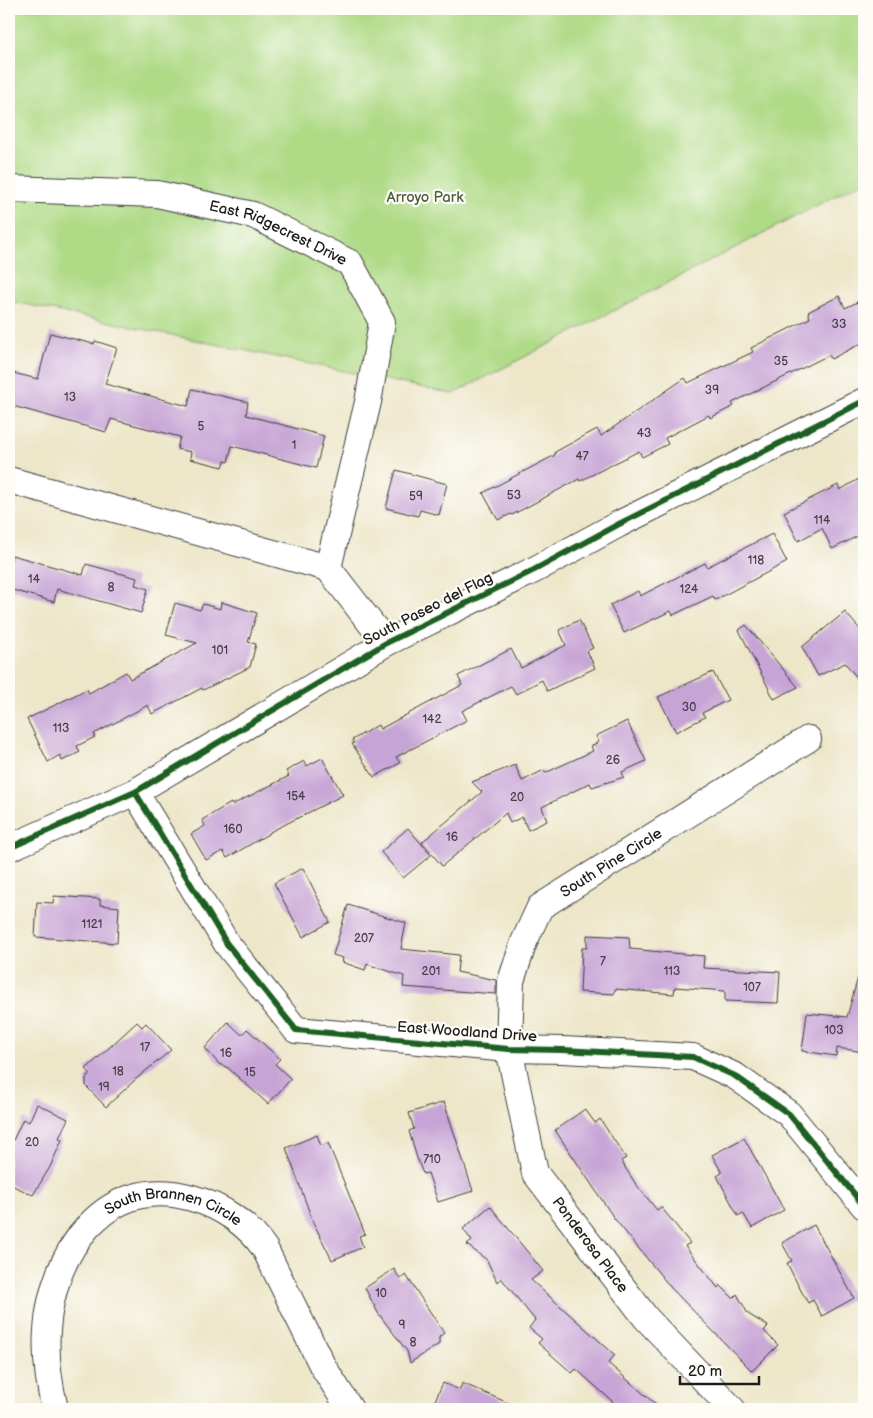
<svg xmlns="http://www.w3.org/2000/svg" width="873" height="1418" viewBox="0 0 873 1418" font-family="'Balsamiq Sans',sans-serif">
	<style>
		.green { fill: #afda86; stroke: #667b51 }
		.building { fill: #c7a4d6 }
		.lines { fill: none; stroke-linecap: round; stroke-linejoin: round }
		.street-casing { stroke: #3b3a36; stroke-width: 28 }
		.street { stroke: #fff; stroke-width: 26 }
		.cycleway-casing { stroke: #fdfcf7; stroke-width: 9 }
		.cycleway { stroke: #1b5e20; stroke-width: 6 }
		.labels { text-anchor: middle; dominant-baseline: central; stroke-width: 4.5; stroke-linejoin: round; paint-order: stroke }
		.number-label { font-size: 12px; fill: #473e4a }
		.park-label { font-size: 15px; fill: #4f5e41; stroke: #fdfcf7 }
		.street-label { font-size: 15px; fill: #1c1c1c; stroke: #fdfcf7 }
	</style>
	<rect width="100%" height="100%" fill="#fdfcf7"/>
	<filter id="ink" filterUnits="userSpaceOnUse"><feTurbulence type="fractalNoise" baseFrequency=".02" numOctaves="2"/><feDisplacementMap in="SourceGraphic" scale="10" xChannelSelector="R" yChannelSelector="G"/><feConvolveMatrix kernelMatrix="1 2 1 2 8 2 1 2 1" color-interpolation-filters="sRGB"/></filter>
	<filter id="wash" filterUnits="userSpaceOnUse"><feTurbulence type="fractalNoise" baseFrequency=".0096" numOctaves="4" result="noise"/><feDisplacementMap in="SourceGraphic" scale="20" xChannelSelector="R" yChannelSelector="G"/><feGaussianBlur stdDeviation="1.12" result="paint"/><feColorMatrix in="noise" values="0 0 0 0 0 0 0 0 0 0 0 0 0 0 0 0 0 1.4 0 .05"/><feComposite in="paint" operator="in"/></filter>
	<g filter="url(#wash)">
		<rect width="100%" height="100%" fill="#ede6c9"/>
		<path class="green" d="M 9,9 L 864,9 L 864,181 L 453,394 L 9,301 Z"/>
		<g id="blocks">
			<path class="building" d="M 839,296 L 845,308 L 864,299 L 864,342 L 831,359 L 829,355 L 732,403 L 734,406 L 710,418 L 709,415 L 665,438 L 668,444 L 642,457 L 639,451 L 580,481 L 579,479 L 512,515 L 511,514 L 498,520 L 483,493 L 555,455 L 555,452 L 597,429 L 601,436 L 685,378 L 688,383 L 753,352 L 751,348 L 810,318 L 808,312 Z
				M 50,333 L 94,344 L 95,341 L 117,348 L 105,384 L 188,406 L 192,389 L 248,402 L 246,415 L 324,436 L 316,468 L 232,446 L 228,462 L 225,461 L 223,467 L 190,459 L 191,452 L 177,449 L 180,437 L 111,419 L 106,432 L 9,405 L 9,372 L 38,379 Z
				M 396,470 L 447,484 L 439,515 L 420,510 L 418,516 L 386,508 Z
				M 864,476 L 864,533 L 832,549 L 822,528 L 798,541 L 784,512 L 838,485 L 840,490 Z
				M 772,534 L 787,562 L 715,600 L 713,596 L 673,615 L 671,611 L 624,633 L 610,605 L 638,591 L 640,596 L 705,563 L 707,567 Z
				M 12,555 L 83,575 L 86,564 L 137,578 L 135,585 L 148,589 L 141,613 L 57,589 L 54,602 L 9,589 L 9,567 Z
				M 221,602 L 257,613 L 248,642 L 256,644 L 250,667 L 203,690 L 202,688 L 152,714 L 148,705 L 94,734 L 95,737 L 77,746 L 80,752 L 62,761 L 60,755 L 48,762 L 27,719 L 87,689 L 89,693 L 126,672 L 130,679 L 197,643 L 166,635 L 175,603 L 200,610 L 203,604 L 220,609 Z
				M 845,612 L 864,634 L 864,686 L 845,663 L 818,676 L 802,647 Z
				M 579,620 L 593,648 L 587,651 L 595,668 L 547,691 L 542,680 L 516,694 L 511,686 L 462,711 L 467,720 L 396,757 L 400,763 L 374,777 L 352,744 L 354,743 L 352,740 L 378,725 L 380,729 L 462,685 L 458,676 L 511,649 L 521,668 L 566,645 L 559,630 Z
				M 746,625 L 798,687 L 774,699 L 739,630 Z
				M 713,672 L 728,700 L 702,713 L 705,717 L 676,732 L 658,697 Z
				M 627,721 L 646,761 L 622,772 L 624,777 L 592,787 L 590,783 L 542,807 L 547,821 L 528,830 L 522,817 L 510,823 L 506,813 L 442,866 L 422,842 L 482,792 L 472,782 L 515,765 L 522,781 L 544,770 L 545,773 L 593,751 L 591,746 L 599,742 L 596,736 Z
				M 322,758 L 343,795 L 270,832 L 270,833 L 227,858 L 223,851 L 206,860 L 191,834 L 205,826 L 202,820 L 231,803 L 232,805 L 289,776 L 286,771 L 304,761 L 307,766 Z
				M 408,828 L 431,855 L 403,878 L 381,852 Z
				M 303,868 L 330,922 L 303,937 L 274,883 Z
				M 54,896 L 100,899 L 100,905 L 119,907 L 117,943 L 35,937 L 37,902 L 53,903 Z
				M 348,905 L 406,923 L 401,949 L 459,955 L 457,972 L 496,980 L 496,994 L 403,987 L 404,976 L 367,964 L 365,970 L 342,962 L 343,958 L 333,955 Z
				M 587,935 L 629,937 L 630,949 L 704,956 L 703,968 L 780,972 L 778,1003 L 725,1001 L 725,991 L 675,987 L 674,994 L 615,989 L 614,994 L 580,992 L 582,948 L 587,948 Z
				M 858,977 L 864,978 L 864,1052 L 837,1048 L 836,1056 L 802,1051 L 807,1013 L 847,1017 Z
				M 137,1022 L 142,1027 L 146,1023 L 171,1050 L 136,1079 L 106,1107 L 86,1086 L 86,1078 L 91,1074 L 86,1069 Z
				M 228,1022 L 242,1035 L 247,1029 L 280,1059 L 275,1064 L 291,1079 L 268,1104 L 228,1068 L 219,1064 L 205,1048 Z
				M 444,1102 L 473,1191 L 438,1202 L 428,1173 L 423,1174 L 416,1155 L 409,1131 L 414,1129 L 409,1113 Z
				M 37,1104 L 68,1119 L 59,1138 L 62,1140 L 50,1167 L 33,1195 L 9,1184 L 9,1149 L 23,1119 L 29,1122 Z
				M 585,1109 L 595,1123 L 600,1119 L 626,1158 L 621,1161 L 635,1183 L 657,1210 L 661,1207 L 690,1243 L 685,1246 L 718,1288 L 720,1285 L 733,1298 L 737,1294 L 748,1314 L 768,1326 L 764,1331 L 778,1345 L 752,1371 L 671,1288 L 614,1218 L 555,1130 Z
				M 317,1135 L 321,1146 L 328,1143 L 365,1234 L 359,1236 L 363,1247 L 332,1260 L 313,1222 L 286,1148 Z
				M 744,1138 L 784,1210 L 752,1228 L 743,1213 L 738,1216 L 717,1176 L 722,1173 L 712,1155 Z
				M 490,1206 L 543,1271 L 531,1280 L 615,1355 L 608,1363 L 661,1409 L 621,1409 L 576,1369 L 572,1373 L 538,1343 L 542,1339 L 529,1328 L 535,1320 L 501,1278 L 497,1282 L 487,1260 L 467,1245 L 472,1241 L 463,1229 Z
				M 814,1225 L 854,1298 L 822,1316 L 813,1300 L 808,1303 L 798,1285 L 787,1263 L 792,1261 L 782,1243 Z
				M 394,1269 L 400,1279 L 406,1275 L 444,1333 L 439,1337 L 439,1344 L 410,1363 L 407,1351 L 378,1313 L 365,1288 Z
				M 443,1383 L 460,1390 L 462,1383 L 522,1409 L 431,1409 Z"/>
		</g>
	</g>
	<g filter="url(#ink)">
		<use href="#blocks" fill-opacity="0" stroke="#3b3a36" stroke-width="1"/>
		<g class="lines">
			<g class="street-casing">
				<g id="street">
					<path id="s1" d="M 9,189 L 157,194 L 253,215 L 350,263 L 382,322 L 368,402 L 328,568"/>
					<path d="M 9,480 L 328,568 L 386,643"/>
					<path d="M 135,792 L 227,944 L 296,1030 L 509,1049 L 563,1050 L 693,1057 L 735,1076 L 789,1114 L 864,1206"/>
					<path d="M 9,848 L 135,792 L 386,643 L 534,570 L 619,524 L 864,401"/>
					<path id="s2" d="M 55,1409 C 49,1384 45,1357 47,1330 C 52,1253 105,1173 192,1198 C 221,1206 248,1224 265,1249 L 322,1365 L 350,1409"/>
					<path id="s3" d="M 732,1409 L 646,1318 L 535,1173 L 509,1049 L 511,981 L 524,942 L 540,907 L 808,739"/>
				</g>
			</g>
			<use href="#street" class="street"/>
			<g class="cycleway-casing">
				<path id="cycleway" d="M 135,792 L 227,944 L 296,1030 L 509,1049 L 563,1050 L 693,1057 L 735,1076 L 789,1114 L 864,1206
					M 9,848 L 135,792 L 386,643 L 534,570 L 619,524 L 864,401"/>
			</g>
			<use href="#cycleway" class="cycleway"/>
		</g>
	</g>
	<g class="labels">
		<g class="number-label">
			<text x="839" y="324">33</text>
			<text x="781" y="361">35</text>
			<text x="712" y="390">39</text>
			<text x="70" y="397">13</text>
			<text x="201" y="426">5</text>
			<text x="644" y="433">43</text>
			<text x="294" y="445">1</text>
			<text x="582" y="456">47</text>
			<text x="514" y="495">53</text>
			<text x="416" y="496">59</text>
			<text x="822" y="520">114</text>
			<text x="756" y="560">118</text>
			<text x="34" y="579">14</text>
			<text x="111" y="587">8</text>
			<text x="689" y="589">124</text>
			<text x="220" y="650">101</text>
			<text x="689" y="707">30</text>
			<text x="432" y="719">142</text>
			<text x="61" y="728">113</text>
			<text x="613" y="760">26</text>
			<text x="296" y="796">154</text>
			<text x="517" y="797">20</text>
			<text x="233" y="829">160</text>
			<text x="452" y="837">16</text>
			<text x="92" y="924">1121</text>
			<text x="364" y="938">207</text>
			<text x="603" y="961">7</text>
			<text x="431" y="971">201</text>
			<text x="672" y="971">113</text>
			<text x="752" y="987">107</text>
			<text x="834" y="1030">103</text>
			<text x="145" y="1047">17</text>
			<text x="226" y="1053">16</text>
			<text x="118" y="1071">18</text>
			<text x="250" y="1072">15</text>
			<text x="104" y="1087">19</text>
			<text x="32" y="1142">20</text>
			<text x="432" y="1159">710</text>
			<text x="381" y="1293">10</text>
			<text x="402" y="1325">9</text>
			<text x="413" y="1342">8</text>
		</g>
		<g class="park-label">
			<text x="425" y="197">Arroyo Park</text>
		</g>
		<g class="street-label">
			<text stroke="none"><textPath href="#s1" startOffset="276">East Ridgecrest Drive</textPath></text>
			<text transform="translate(428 609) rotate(-27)">South Paseo del Flag</text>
			<text stroke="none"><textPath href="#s3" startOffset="666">South Pine Circle</textPath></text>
			<text transform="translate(467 1032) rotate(4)">East Woodland Drive</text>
			<text stroke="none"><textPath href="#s2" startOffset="289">South Brannen Circle</textPath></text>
			<text transform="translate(590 1245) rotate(53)">Ponderosa Place</text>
		</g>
	</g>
	<rect width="873" height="1418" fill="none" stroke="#fdfcf7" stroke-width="30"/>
	<path d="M680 1376v8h79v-8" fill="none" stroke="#1c1c1c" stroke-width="2.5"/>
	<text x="688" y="1376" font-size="15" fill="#1c1c1c" stroke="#fdfcf7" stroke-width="4" paint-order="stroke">20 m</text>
</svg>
